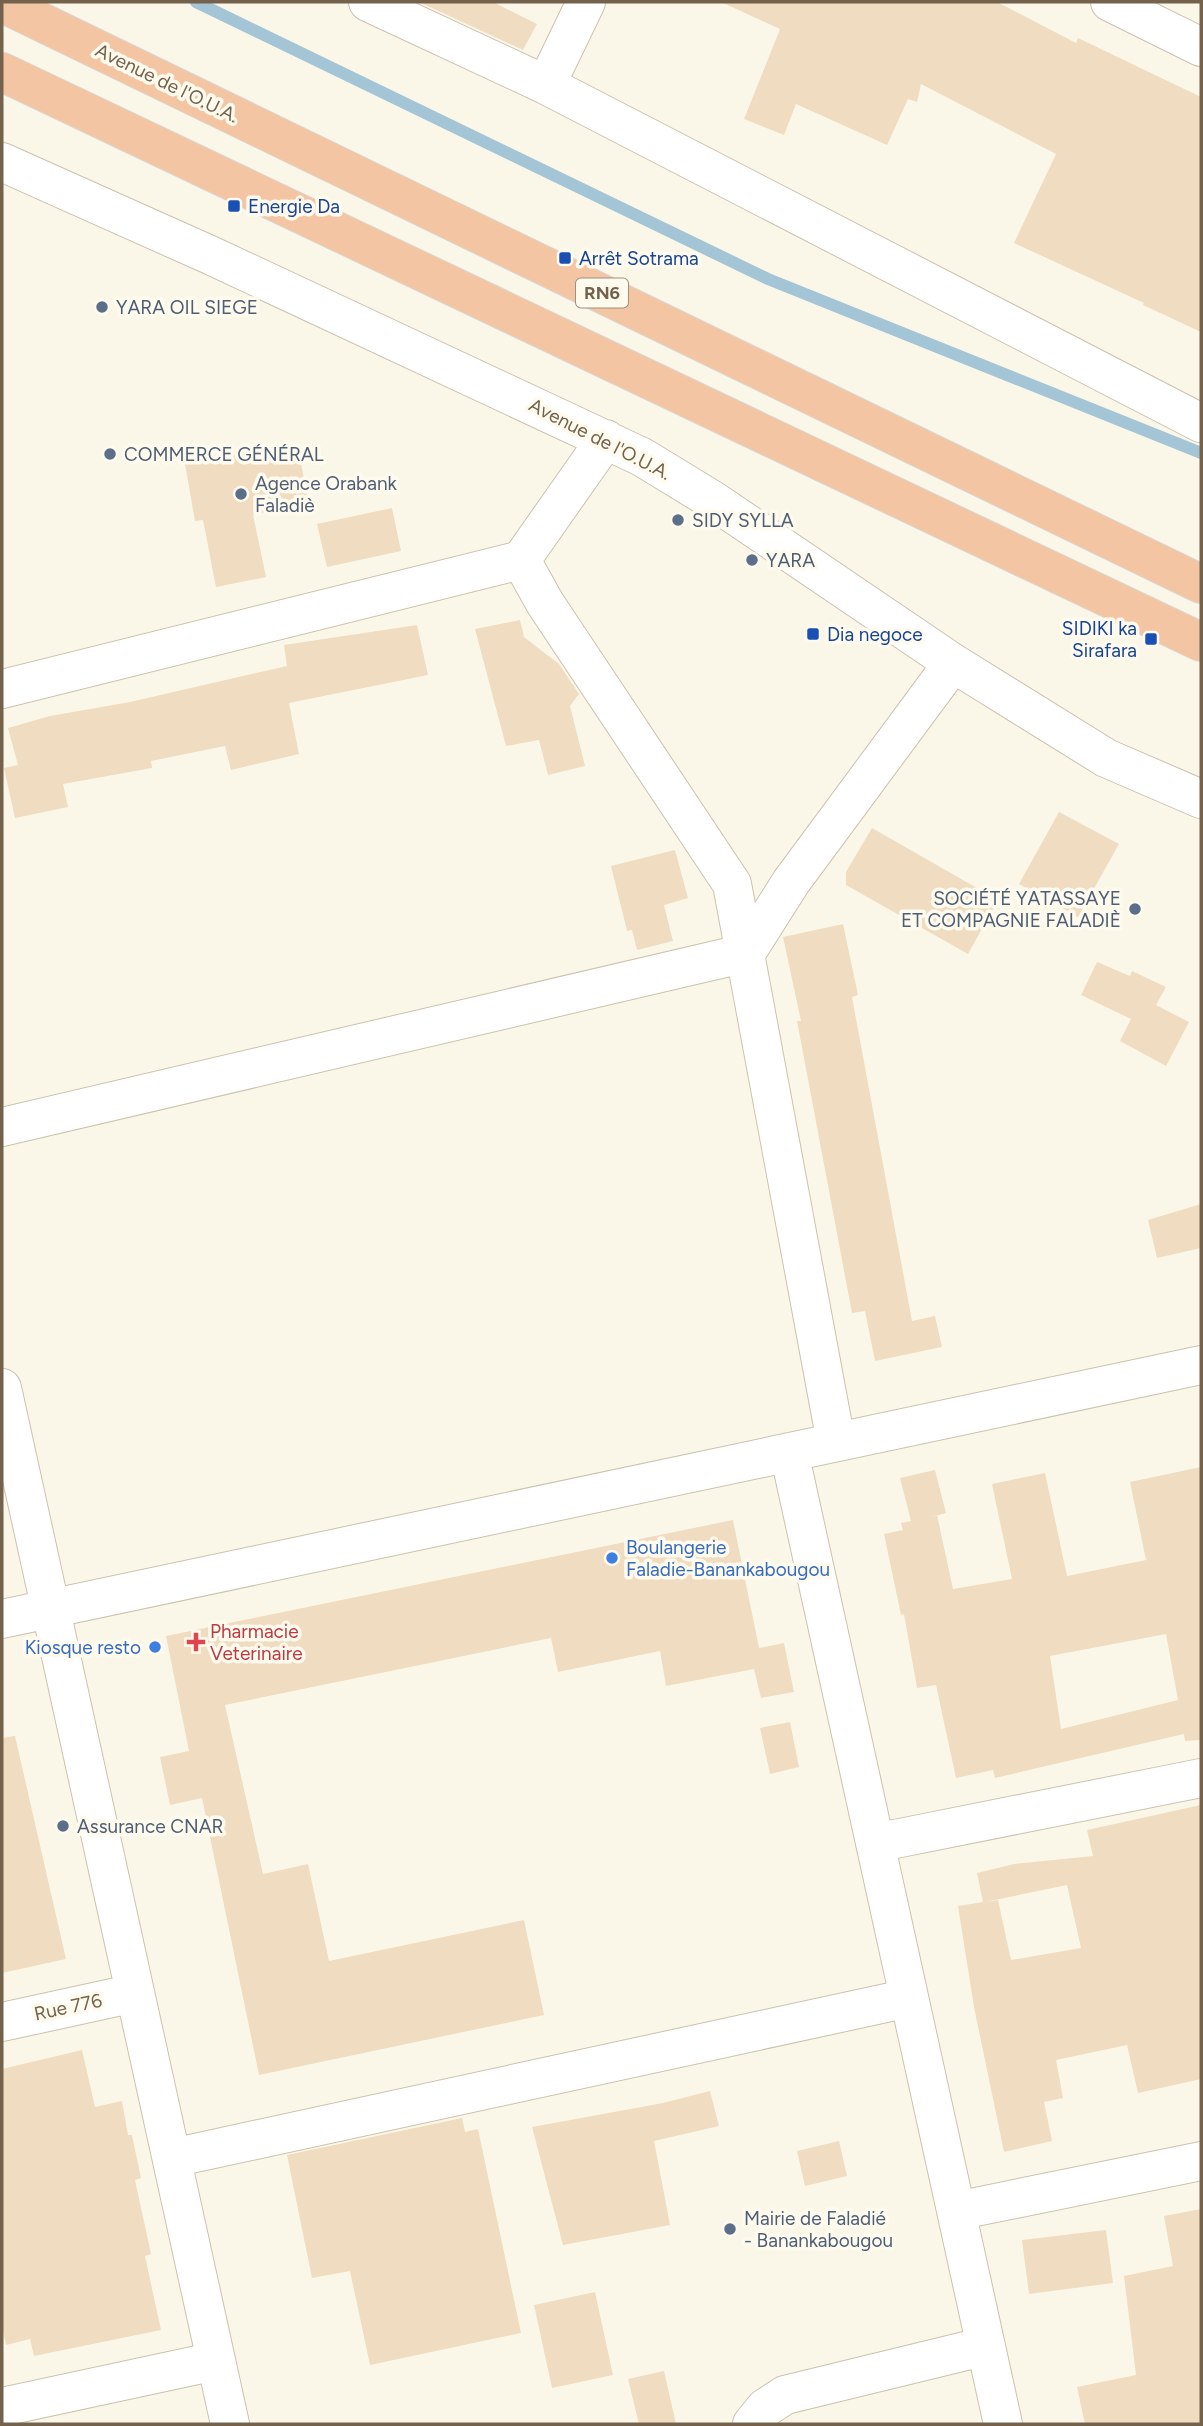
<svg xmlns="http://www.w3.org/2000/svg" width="1203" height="2426" viewBox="0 0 1203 2426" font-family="Figtree,sans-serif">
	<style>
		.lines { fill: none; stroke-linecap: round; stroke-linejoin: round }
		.stream { stroke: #a3c5d6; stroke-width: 12 }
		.building { fill: #f0dcc1; fill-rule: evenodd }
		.minor-casing { stroke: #cdc1ae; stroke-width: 40 }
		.highway-casing { stroke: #dbd6d1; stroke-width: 40 }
		.minor { stroke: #fff; stroke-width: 38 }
		.highway { stroke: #f3c5a2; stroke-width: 38 }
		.transit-dot { fill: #1a4fb4; stroke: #fefbee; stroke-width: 2.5 }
		.service-dot { fill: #5c6f8a; stroke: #fefbee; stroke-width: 2.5 }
		.shop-dot { fill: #3f7fe0; stroke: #fefbee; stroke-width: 2.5 }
		.health-dot { fill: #e0444e; stroke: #fefbee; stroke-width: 2.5 }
		.labels { text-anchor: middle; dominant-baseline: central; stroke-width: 7; stroke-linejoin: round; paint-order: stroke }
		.shield { fill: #fefbee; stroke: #9e907d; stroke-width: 2 }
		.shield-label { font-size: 18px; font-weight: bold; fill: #75624d }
		.street-label { font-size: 19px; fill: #75624d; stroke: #fefbee }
		.transit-label { font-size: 19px; fill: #164399; stroke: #fefbee; text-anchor: start }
		.service-label { font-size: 19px; fill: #4e5e75; stroke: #fefbee; text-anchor: start }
		.shop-label { font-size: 19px; fill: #366cbe; stroke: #fefbee; text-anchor: start }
		.health-label { font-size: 19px; fill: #be3a42; stroke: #fefbee; text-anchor: start }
	</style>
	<rect width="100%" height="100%" fill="#fbf7e8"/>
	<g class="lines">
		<path class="stream" d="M 196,2 L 768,279 L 1201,453"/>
	</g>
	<path class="building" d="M 419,2 L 493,2 L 537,24 L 523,50 Z
		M 721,2 L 997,2 L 1076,43 L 1078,38 L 1201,97 L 1201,332 L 1143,305 L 1144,303 L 1014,243 L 1056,154 L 921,84 L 917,102 L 908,99 L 887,145 L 796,104 L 784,135 L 744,119 L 780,29 Z
		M 298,449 L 309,503 L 253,515 L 266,577 L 216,587 L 203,520 L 195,521 L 185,464 L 237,455 L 239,462 Z
		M 392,508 L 401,551 L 327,567 L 317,524 Z
		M 520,620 L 524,637 L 559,664 L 579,694 L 570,706 L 585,766 L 548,775 L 539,740 L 506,746 L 475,629 Z
		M 417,625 L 428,675 L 289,703 L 299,754 L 231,770 L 225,746 L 151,761 L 152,768 L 63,784 L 68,807 L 15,818 L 4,768 L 18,765 L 8,728 L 50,716 L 130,702 L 287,666 L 284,645 Z
		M 1059,812 L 1119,844 L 1078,917 L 1019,884 Z
		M 872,828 L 998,900 L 968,954 L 846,885 L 846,872 Z
		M 675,850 L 688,898 L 664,905 L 673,941 L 637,950 L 632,930 L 627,931 L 611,866 Z
		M 843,924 L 858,995 L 852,997 L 912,1321 L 935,1316 L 942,1347 L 875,1361 L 865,1311 L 852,1313 L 797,1021 L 801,1021 L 783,937 Z
		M 1097,962 L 1130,976 L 1132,971 L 1166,987 L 1156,1005 L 1189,1022 L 1166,1066 L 1120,1041 L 1131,1019 L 1081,995 Z
		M 1201,1204 L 1201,1248 L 1157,1258 L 1148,1220 Z
		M 1201,1467 L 1201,1740 L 1185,1741 L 1184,1734 L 995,1778 L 993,1770 L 956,1778 L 936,1685 L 917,1688 L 904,1614 L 901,1615 L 884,1534 L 903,1530 L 901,1523 L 911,1521 L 900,1478 L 935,1470 L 946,1513 L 931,1517 L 937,1515 L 953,1589 L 1012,1579 L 992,1484 L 1045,1473 L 1067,1576 L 1146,1560 L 1130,1482 ZM 1166,1634 L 1178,1700 L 1061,1729 L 1050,1656 Z
		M 733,1520 L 759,1648 L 784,1643 L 794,1692 L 761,1698 L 754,1669 L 666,1686 L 660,1651 L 558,1672 L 551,1638 L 225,1705 L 263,1874 L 308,1864 L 329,1961 L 524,1920 L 544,2015 L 259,2075 L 202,1798 L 170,1805 L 160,1757 L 189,1751 L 166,1636 Z
		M 790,1722 L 799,1767 L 770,1774 L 760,1728 Z
		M 15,1736 L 66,1959 L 2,1973 L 2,1738 Z
		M 1201,1805 L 1201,2079 L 1138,2093 L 1127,2045 L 1056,2060 L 1063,2098 L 1044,2102 L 1052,2141 L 1004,2152 L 974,2007 L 958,1906 L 983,1902 L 977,1873 L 1014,1864 L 1093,1856 L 1087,1830 ZM 1067,1885 L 1081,1948 L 1011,1960 L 998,1900 L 985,1902 Z
		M 82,2050 L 95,2107 L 122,2101 L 128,2135 L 132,2135 L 141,2178 L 135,2180 L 151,2254 L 145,2256 L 161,2330 L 34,2356 L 30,2339 L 6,2345 L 2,2325 L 2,2069 Z
		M 710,2091 L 719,2126 L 654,2141 L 670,2225 L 563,2245 L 532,2127 L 663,2103 Z
		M 462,2118 L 465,2132 L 478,2129 L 521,2333 L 370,2365 L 350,2271 L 312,2278 L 287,2155 Z
		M 839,2141 L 847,2176 L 805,2186 L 797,2151 Z
		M 1201,2209 L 1201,2424 L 1085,2424 L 1077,2387 L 1136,2375 L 1124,2276 L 1173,2266 L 1164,2216 Z
		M 1106,2230 L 1113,2283 L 1029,2294 L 1022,2240 Z
		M 595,2292 L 613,2375 L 552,2388 L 534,2305 Z
		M 664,2371 L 676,2424 L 639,2424 L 628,2379 Z"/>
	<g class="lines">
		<g class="minor-casing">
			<path id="minor" d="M 368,2 L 546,85 L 1201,423
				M 1110,2 L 1201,47
				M 546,85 L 586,2
				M 2,162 L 210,255 L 642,457 L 714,501 L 953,663 L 1106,758 L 1201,799
				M 521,560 L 545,603 L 732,884 L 836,1442
				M 2,689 L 521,560 L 606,439
				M 2,1127 L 746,953 L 791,882 L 953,663
				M 2,1388 L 230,2424
				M 789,1452 L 1003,2424
				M 2,1619 L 1201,1365
				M 875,1843 L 1201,1778
				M 2,2022 L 135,1993
				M 172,2158 L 909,1998
				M 956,2211 L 1201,2161
				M 2,2407 L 216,2361
				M 752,2424 L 765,2408 L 785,2395 L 986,2346"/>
		</g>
		<g class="highway-casing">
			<path id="highway" d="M 2,3 L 1201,584
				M 2,72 L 1201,642"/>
		</g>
		<use href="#minor" class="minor"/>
		<use href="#highway" class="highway"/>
	</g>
	<g class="transit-dot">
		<rect x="227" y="199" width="14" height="14" rx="3.5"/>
		<rect x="558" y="251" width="14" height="14" rx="3.5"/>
		<rect x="806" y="627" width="14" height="14" rx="3.5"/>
		<rect x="1144" y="632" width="14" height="14" rx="3.5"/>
	</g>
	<g class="service-dot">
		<circle cx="102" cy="307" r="7"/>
		<circle cx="110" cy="454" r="7"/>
		<circle cx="241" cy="494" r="7"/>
		<circle cx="678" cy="520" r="7"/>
		<circle cx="752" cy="560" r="7"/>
		<circle cx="1135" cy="909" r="7"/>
		<circle cx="63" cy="1826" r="7"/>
		<circle cx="730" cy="2229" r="7"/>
	</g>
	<g class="shop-dot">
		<circle cx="612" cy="1558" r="7"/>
		<circle cx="155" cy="1647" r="7"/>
	</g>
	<path class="health-dot" d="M192.5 1631.5h7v7h7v7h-7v7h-7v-7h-7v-7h7z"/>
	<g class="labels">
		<rect class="shield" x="576" y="278.5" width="52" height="29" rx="5"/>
		<g class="shield-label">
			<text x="602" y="293">RN6</text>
		</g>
		<g class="street-label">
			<text transform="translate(167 83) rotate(26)">Avenue de l'O.U.A.</text>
			<text transform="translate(600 439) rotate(27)">Avenue de l'O.U.A.</text>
			<text transform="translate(68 2007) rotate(-12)">Rue 776</text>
		</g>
		<g class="transit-label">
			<text x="248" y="206">Energie Da</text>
			<text x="579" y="258">Arrêt Sotrama</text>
			<text x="1137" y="628" text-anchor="end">SIDIKI ka<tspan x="1137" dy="22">Sirafara</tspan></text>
			<text x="827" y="634">Dia negoce</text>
		</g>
		<g class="service-label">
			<text x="116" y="307">YARA OIL SIEGE</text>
			<text x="124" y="454">COMMERCE GÉNÉRAL</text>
			<text x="255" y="483">Agence Orabank<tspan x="255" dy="22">Faladiè</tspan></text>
			<text x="692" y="520">SIDY SYLLA</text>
			<text x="766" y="560">YARA</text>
			<text x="1121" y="898" text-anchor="end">SOCIÉTÉ YATASSAYE<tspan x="1121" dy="22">ET COMPAGNIE FALADIÈ</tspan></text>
			<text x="77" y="1826">Assurance CNAR</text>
			<text x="744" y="2218">Mairie de Faladié<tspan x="744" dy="22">- Banankabougou</tspan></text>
		</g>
		<g class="shop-label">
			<text x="626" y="1547">Boulangerie<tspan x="626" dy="22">Faladie-Banankabougou</tspan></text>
			<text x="141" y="1647" text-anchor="end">Kiosque resto</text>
		</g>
		<g class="health-label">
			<text x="210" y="1631">Pharmacie<tspan x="210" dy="22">Veterinaire</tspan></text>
		</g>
	</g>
	<rect width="1203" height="2426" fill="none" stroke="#75624d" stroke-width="7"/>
</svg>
